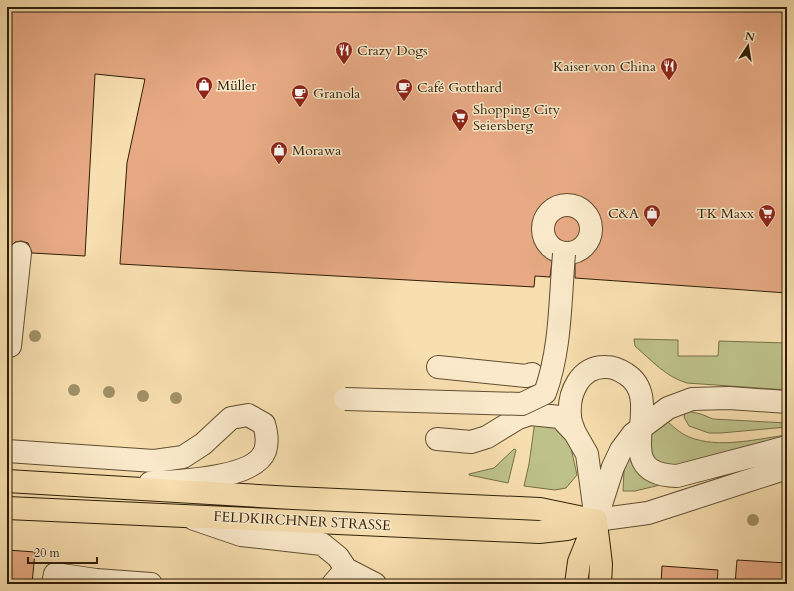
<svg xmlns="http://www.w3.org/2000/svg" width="794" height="591" viewBox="0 0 794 591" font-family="Cardo,serif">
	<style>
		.green { fill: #bec18a; stroke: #767048 }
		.building { fill: #e7aa84; stroke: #2f1e06 }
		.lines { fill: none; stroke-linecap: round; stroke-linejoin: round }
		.minor-casing { stroke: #614e30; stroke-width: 24 }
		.major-casing { stroke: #2f1e06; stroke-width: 24 }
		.minor { stroke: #faeacb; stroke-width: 22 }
		.major { stroke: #f8dfaf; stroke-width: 22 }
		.minor-bridge-casing { stroke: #614e30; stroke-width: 24; stroke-linecap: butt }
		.minor-bridge { stroke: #faeacb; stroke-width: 22 }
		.tree { fill: #a19068 }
		.labels { text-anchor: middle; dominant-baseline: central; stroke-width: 3; stroke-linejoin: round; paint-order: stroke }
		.poi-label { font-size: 14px; fill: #2f1e06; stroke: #faeacb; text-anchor: start }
		.street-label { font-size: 14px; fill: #2f1e06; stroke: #faeacb }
	</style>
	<rect width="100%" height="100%" fill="#f8dfaf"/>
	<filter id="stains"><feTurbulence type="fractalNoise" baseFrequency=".005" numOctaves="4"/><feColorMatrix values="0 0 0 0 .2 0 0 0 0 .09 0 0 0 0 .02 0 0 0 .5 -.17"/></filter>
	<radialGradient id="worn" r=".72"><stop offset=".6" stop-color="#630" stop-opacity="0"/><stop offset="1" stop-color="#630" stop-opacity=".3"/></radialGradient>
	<path class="green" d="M 634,339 L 678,340 L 678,356 L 718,356 L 719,341 L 787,343 L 787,390 L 687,383 C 666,377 651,360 635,346 Z
		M 687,411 L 701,414 L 713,419 L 786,423 L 787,427 L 721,433 L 709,433 L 689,426 L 684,417 L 685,412 Z
		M 665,419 C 672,426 680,433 689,437 C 719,449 756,439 787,435 L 787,440 L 676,468 L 657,464 C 643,436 640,440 665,419 Z
		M 535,421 L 551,424 L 569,439 L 577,475 L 566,488 L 555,490 L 524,486 L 529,464 Z
		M 514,449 L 516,450 L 508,483 L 469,475 L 469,474 L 494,468 Z
		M 629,454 L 664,484 L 635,491 L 623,491 L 624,471 Z"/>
	<path class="building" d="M 7,7 L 787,7 L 787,293 L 575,278 L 575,249 L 571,244 L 565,242 L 558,243 L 554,247 L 550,277 L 535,276 L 534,287 L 120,264 L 127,163 L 145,79 L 95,74 L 85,256 L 32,253 L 28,243 L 21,241 L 15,242 L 7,251 Z
		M 7,550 L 35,552 L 32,584 L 7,584 Z
		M 737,560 L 787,563 L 787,584 L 735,584 Z
		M 662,566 L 718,570 L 717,584 L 661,584 Z"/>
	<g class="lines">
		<g class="minor-casing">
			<path id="minor" d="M543 229a24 24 0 1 1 48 0a24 24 0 1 1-48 0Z
				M 10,346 L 20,253
				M 438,367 L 526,376 L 532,374
				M 575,433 C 573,428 570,421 570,416 C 568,393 580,366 606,367 C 613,367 620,370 626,374 C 669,401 604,474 677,476 L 787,447
				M 437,439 L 471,442 L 487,437 L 518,418 L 530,414 L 560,417 L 575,433 L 587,454 L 595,513
				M 7,451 L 154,461 L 183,457 L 203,444 L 231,418 L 248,415 L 264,424 C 267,434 268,442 265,451 C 254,480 176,481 150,483
				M 194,519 L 241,535 L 322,544 L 338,557 L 346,569 L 375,584
				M 596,520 L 613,467 L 621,450 L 633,434 L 668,408 L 692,399 L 729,398 L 787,402
				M 596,520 L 648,513 L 787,468
				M 53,584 L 55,574 L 96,580 L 151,584
				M 333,584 L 346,569"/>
		</g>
		<g class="major-casing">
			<path id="major" d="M 7,481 L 293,498 L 540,509 L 593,520
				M 7,508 L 539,532 L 567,529 L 596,520
				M 596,523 L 601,564 L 600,584
				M 576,584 L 579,562 L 596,520"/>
		</g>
		<use href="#minor" class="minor"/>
		<use href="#major" class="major"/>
		<g class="minor-bridge-casing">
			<path id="minor-bridge" d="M 345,399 L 522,404 L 545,393 C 561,349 560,300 564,254"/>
		</g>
		<use href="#minor-bridge" class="minor-bridge"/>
	</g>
	<g class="tree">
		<circle cx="35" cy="336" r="6"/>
		<circle cx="74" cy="390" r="6"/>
		<circle cx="109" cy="392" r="6"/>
		<circle cx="143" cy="396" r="6"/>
		<circle cx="176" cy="398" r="6"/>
		<circle cx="753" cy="520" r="6"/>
	</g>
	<defs>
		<g id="restaurant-pin" transform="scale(0.9)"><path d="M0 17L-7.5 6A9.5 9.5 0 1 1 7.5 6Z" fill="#8f2418" stroke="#faeacb"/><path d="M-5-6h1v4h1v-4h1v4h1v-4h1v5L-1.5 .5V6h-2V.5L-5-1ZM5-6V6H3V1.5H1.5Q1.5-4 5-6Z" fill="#fff"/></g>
		<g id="shop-pin" transform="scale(0.9)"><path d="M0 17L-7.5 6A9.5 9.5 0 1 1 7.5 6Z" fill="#8f2418" stroke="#faeacb"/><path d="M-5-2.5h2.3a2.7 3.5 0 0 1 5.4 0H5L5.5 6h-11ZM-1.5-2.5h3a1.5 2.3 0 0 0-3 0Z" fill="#fff"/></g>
		<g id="cafe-pin" transform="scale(0.9)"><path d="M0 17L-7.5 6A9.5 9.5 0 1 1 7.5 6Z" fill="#8f2418" stroke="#faeacb"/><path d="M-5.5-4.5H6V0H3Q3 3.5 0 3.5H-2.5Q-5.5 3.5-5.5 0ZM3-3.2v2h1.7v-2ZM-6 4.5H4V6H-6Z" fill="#fff"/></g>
		<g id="supermarket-pin" transform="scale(0.9)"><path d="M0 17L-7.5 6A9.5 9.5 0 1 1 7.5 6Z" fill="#8f2418" stroke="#faeacb"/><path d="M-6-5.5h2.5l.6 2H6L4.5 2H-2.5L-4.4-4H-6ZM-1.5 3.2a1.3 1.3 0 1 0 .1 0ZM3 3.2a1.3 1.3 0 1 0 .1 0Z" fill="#fff"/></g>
	</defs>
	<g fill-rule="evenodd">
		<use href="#restaurant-pin" x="344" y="50"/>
		<use href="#restaurant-pin" x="669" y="66"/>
		<use href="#shop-pin" x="204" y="85"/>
		<use href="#cafe-pin" x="404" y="87"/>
		<use href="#cafe-pin" x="300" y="93"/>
		<use href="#supermarket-pin" x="460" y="117"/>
		<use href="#shop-pin" x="279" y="150"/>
		<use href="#shop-pin" x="652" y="213"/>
		<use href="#supermarket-pin" x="767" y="213"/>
	</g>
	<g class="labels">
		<g class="poi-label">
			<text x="357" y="50">Crazy Dogs</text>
			<text x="656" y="66" text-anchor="end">Kaiser von China</text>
			<text x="217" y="85">Müller</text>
			<text x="417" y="87">Café Gotthard</text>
			<text x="313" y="93">Granola</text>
			<text x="473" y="109">Shopping City<tspan x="473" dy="16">Seiersberg</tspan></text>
			<text x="292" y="150">Morawa</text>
			<text x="639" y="213" text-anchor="end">C&amp;A</text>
			<text x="754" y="213" text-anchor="end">TK Maxx</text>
		</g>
		<g class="street-label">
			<text transform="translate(302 521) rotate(3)">FELDKIRCHNER STRASSE</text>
		</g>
	</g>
	<rect width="794" height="591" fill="none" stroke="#f8dfaf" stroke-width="24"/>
	<rect x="8" y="8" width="778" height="575" fill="none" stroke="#2f1e06" stroke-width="2"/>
	<rect x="12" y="12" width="770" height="567" fill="none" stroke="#2f1e06"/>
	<g transform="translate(748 46) rotate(12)" stroke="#faeacb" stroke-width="3" paint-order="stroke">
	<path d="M0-3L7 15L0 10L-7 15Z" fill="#2f1e06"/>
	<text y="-6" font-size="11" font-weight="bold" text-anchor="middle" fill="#2f1e06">N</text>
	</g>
	<path d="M28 557v6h69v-6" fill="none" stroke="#2f1e06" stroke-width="2"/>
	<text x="34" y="557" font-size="12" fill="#2f1e06" stroke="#faeacb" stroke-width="3" paint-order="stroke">20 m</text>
	<rect width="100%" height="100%" filter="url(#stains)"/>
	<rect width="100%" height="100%" fill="url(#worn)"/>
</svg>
